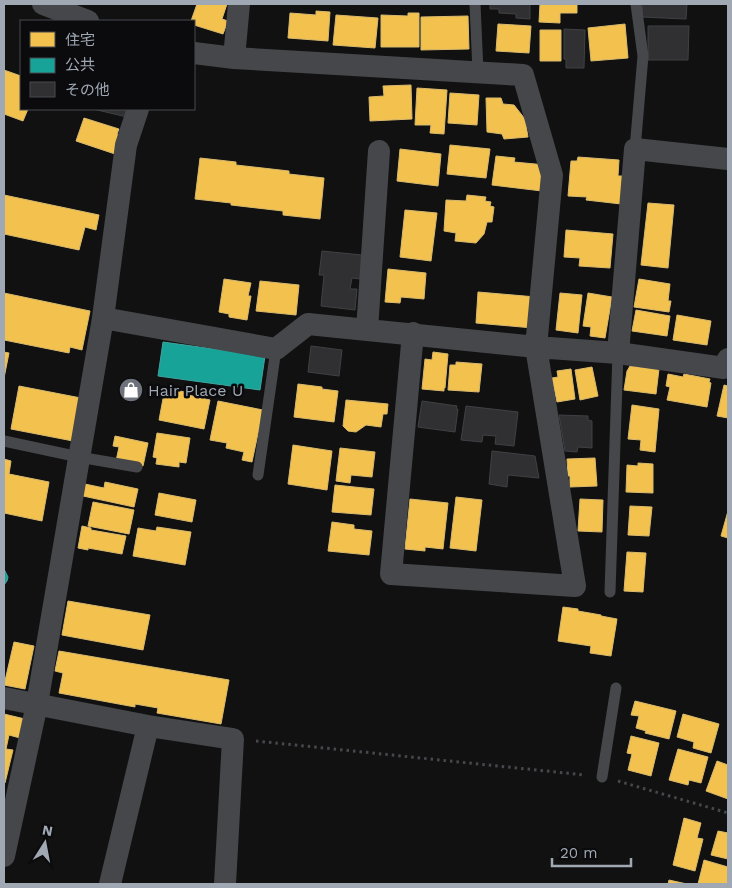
<svg xmlns="http://www.w3.org/2000/svg" width="732" height="888" viewBox="0 0 732 888" font-family="'Work Sans','Noto Sans JP',sans-serif">
	<style>
		.homes { fill: #f2c14e; stroke: #d9ba6d }
		.public { fill: #17a398; stroke: #40a4a0 }
		.building { fill: #303032; stroke: #3f4145 }
		.lines { fill: none; stroke-linecap: round; stroke-linejoin: round }
		.path { stroke: #46484c; stroke-width: 3; stroke-dasharray: 2.5 4; stroke-linecap: butt }
		.service { stroke: #45474a; stroke-width: 11 }
		.minor { stroke: #45474a; stroke-width: 22 }
		.labels { text-anchor: middle; dominant-baseline: central; stroke-width: 5; stroke-linejoin: round; paint-order: stroke }
		.poi-label { font-size: 16px; fill: #a0a8b4; stroke: #0b0b0d; text-anchor: start }
	</style>
	<rect width="100%" height="100%" fill="#111"/>
	<path class="homes" d="M 197,4 L 227,4 L 222,19 L 228,21 L 223,34 L 194,25 L 194,21 L 191,21 Z
		M 540,4 L 577,4 L 577,13 L 560,13 L 560,23 L 539,22 Z
		M 316,11 L 330,12 L 328,41 L 288,38 L 290,13 L 316,15 Z
		M 408,13 L 419,13 L 419,47 L 381,47 L 381,15 L 408,16 Z
		M 336,15 L 378,18 L 375,48 L 333,45 Z
		M 468,16 L 469,49 L 421,50 L 421,17 Z
		M 498,24 L 531,26 L 529,53 L 496,51 Z
		M 625,24 L 628,58 L 591,61 L 588,28 Z
		M 540,30 L 561,30 L 561,61 L 540,61 Z
		M 4,70 L 21,76 L 21,109 L 28,109 L 23,121 L 4,114 Z
		M 411,85 L 412,119 L 370,121 L 369,97 L 384,96 L 383,86 Z
		M 417,88 L 447,90 L 444,134 L 430,133 L 431,125 L 415,125 Z
		M 450,93 L 479,95 L 477,125 L 448,123 Z
		M 486,98 L 501,98 L 503,104 L 514,105 L 525,119 L 528,137 L 504,139 L 502,134 L 487,132 Z
		M 84,118 L 119,129 L 117,134 L 121,136 L 115,154 L 76,141 Z
		M 450,145 L 490,149 L 486,178 L 447,174 Z
		M 400,149 L 441,154 L 438,186 L 397,181 Z
		M 496,156 L 515,158 L 514,162 L 546,165 L 542,191 L 492,185 Z
		M 578,157 L 619,160 L 618,176 L 623,176 L 621,204 L 586,200 L 587,197 L 568,196 L 571,161 L 577,161 Z
		M 200,158 L 236,162 L 236,165 L 289,171 L 289,174 L 324,178 L 320,219 L 283,215 L 283,211 L 231,205 L 231,203 L 195,199 Z
		M 4,195 L 99,215 L 96,230 L 85,227 L 79,250 L 4,234 Z
		M 467,195 L 486,197 L 485,201 L 491,202 L 490,206 L 494,207 L 492,222 L 487,222 L 484,234 L 476,243 L 455,241 L 456,233 L 444,231 L 446,200 L 466,201 Z
		M 648,203 L 674,205 L 668,268 L 641,265 Z
		M 405,210 L 437,213 L 431,261 L 400,257 Z
		M 566,230 L 613,234 L 610,268 L 579,266 L 580,258 L 564,257 Z
		M 388,269 L 426,273 L 424,299 L 401,297 L 400,303 L 385,302 Z
		M 224,279 L 251,283 L 248,296 L 251,296 L 247,320 L 229,317 L 229,314 L 219,312 Z
		M 639,279 L 670,284 L 668,301 L 671,301 L 669,312 L 634,307 Z
		M 260,281 L 299,285 L 296,315 L 256,311 Z
		M 478,292 L 536,297 L 533,328 L 476,323 Z
		M 4,293 L 90,311 L 82,350 L 70,347 L 69,353 L 4,340 Z
		M 560,293 L 582,295 L 578,333 L 556,330 Z
		M 588,293 L 612,297 L 605,338 L 590,336 L 591,327 L 583,326 Z
		M 636,310 L 670,316 L 667,336 L 632,331 Z
		M 677,315 L 711,321 L 707,345 L 673,340 Z
		M 4,352 L 9,353 L 4,378 Z
		M 433,352 L 448,354 L 445,388 L 444,388 L 444,391 L 422,389 L 425,359 L 432,360 Z
		M 456,362 L 482,364 L 479,392 L 448,390 L 450,365 L 456,365 Z
		M 630,366 L 659,369 L 656,394 L 624,390 L 627,371 Z
		M 592,367 L 598,396 L 580,400 L 575,370 Z
		M 571,369 L 575,399 L 557,402 L 552,378 L 558,377 L 557,371 Z
		M 668,374 L 683,377 L 684,374 L 710,379 L 709,382 L 711,383 L 707,407 L 667,400 L 670,387 L 666,386 Z
		M 298,384 L 322,387 L 322,389 L 338,391 L 334,422 L 294,417 Z
		M 724,385 L 728,386 L 728,418 L 717,416 Z
		M 19,386 L 81,398 L 73,441 L 11,429 Z
		M 165,388 L 185,392 L 184,394 L 210,400 L 204,429 L 159,420 Z
		M 346,400 L 388,404 L 387,414 L 383,414 L 381,427 L 366,425 L 356,432 L 348,431 L 343,426 Z
		M 218,401 L 263,410 L 252,462 L 242,460 L 244,452 L 226,448 L 227,443 L 210,440 Z
		M 632,405 L 659,409 L 655,452 L 640,450 L 641,440 L 628,439 Z
		M 157,433 L 190,438 L 186,463 L 179,462 L 179,467 L 156,464 L 157,458 L 153,457 Z
		M 115,436 L 148,443 L 143,466 L 116,461 L 119,447 L 113,446 Z
		M 293,445 L 332,451 L 327,490 L 288,484 Z
		M 340,448 L 375,452 L 372,477 L 351,475 L 350,483 L 336,481 Z
		M 595,458 L 597,486 L 570,487 L 570,476 L 568,476 L 567,459 Z
		M 4,459 L 11,461 L 9,474 L 49,482 L 42,521 L 4,513 Z
		M 638,463 L 653,464 L 653,493 L 626,492 L 627,465 L 638,466 Z
		M 105,482 L 138,489 L 134,507 L 83,496 L 85,484 L 104,488 Z
		M 335,485 L 374,489 L 371,515 L 332,512 Z
		M 159,493 L 196,500 L 192,522 L 155,515 Z
		M 456,497 L 482,500 L 476,551 L 450,548 Z
		M 410,499 L 448,503 L 443,549 L 425,547 L 425,551 L 405,549 Z
		M 580,499 L 603,500 L 602,532 L 578,531 Z
		M 93,502 L 134,510 L 129,534 L 88,526 Z
		M 630,506 L 652,507 L 649,536 L 628,535 Z
		M 728,511 L 728,538 L 721,536 Z
		M 332,522 L 354,525 L 354,529 L 372,531 L 369,555 L 328,551 Z
		M 82,526 L 91,528 L 91,530 L 126,536 L 122,554 L 88,548 L 88,550 L 78,548 Z
		M 157,527 L 191,532 L 185,565 L 133,556 L 138,528 L 156,531 Z
		M 627,552 L 646,553 L 643,592 L 624,591 Z
		M 68,601 L 150,615 L 143,650 L 62,635 Z
		M 563,607 L 578,609 L 578,611 L 601,615 L 601,616 L 617,619 L 611,656 L 590,653 L 591,646 L 558,641 Z
		M 14,642 L 34,646 L 25,689 L 4,685 Z
		M 59,651 L 229,680 L 221,724 L 157,713 L 158,708 L 135,704 L 135,707 L 59,693 L 63,673 L 55,671 Z
		M 635,701 L 676,711 L 669,739 L 645,733 L 646,731 L 636,728 L 639,716 L 631,715 Z
		M 4,714 L 25,719 L 20,738 L 9,735 L 6,749 L 13,750 L 5,783 L 4,783 Z
		M 683,714 L 719,724 L 711,753 L 693,748 L 694,742 L 677,737 Z
		M 631,736 L 659,743 L 651,776 L 628,770 L 632,754 L 627,753 Z
		M 678,749 L 708,757 L 701,783 L 689,780 L 688,785 L 669,780 Z
		M 717,761 L 728,765 L 728,799 L 706,791 Z
		M 684,818 L 701,823 L 697,838 L 703,839 L 695,871 L 673,865 Z
		M 718,831 L 728,833 L 728,859 L 711,855 Z
		M 704,860 L 728,867 L 728,884 L 698,884 Z
		M 669,880 L 687,884 L 668,884 Z"/>
	<path class="public" d="M 163,342 L 265,356 L 260,390 L 158,376 Z
		M 4,569 L 8,577 L 7,581 L 4,585 Z"/>
	<path class="building" d="M 490,4 L 530,4 L 530,19 L 516,18 L 516,14 L 499,13 L 499,9 L 490,9 Z
		M 643,4 L 687,4 L 686,19 L 642,17 Z
		M 648,26 L 689,26 L 688,60 L 648,60 Z
		M 564,29 L 585,30 L 584,68 L 566,68 L 566,59 L 564,59 Z
		M 93,109 L 129,109 L 127,117 Z
		M 322,251 L 362,255 L 360,279 L 352,278 L 350,289 L 357,289 L 355,310 L 321,306 L 324,275 L 319,275 Z
		M 311,346 L 342,350 L 339,376 L 308,372 Z
		M 422,401 L 457,406 L 456,409 L 458,409 L 455,432 L 418,427 Z
		M 466,406 L 518,412 L 514,446 L 495,444 L 496,436 L 483,435 L 482,442 L 461,440 Z
		M 559,415 L 588,416 L 588,420 L 592,421 L 592,448 L 578,447 L 577,452 L 565,451 Z
		M 492,451 L 535,456 L 539,478 L 508,475 L 507,487 L 489,484 Z"/>
	<g class="lines">
		<path class="path" d="M 256,741 L 585,775
			M 618,781 L 728,813"/>
		<path class="service" d="M 475,4 L 478,72
			M 635,149 L 643,56 L 636,4
			M 4,441 L 79,457 L 137,467
			M 258,475 L 276,349
			M 610,592 L 618,353
			M 602,777 L 616,688"/>
		<path class="minor" d="M 43,4 L 88,21
			M 194,53 L 234,58 L 523,75 L 552,175 L 536,347 L 575,586 L 391,574 L 413,333
			M 234,58 L 239,4
			M 103,318 L 276,349 L 308,324 L 536,347 L 618,353 L 724,368 L 728,359
			M 367,330 L 379,151
			M 618,353 L 635,149 L 728,159
			M 4,698 L 148,726 L 233,739 L 225,884
			M 4,856 L 37,704 L 103,318 L 126,145 L 138,109
			M 110,884 L 148,726"/>
	</g>
	<defs>
		<g id="shop-disc" transform="scale(1.25)"><circle r="9.5" fill="#6e737b" stroke="#0b0b0d"/><path d="M-5-2.5h2.3a2.7 3.5 0 0 1 5.4 0H5L5.5 6h-11ZM-1.5-2.5h3a1.5 2.3 0 0 0-3 0Z" fill="#fff"/></g>
	</defs>
	<g fill-rule="evenodd">
		<use href="#shop-disc" x="131" y="390"/>
	</g>
	<g class="labels">
		<g class="poi-label">
			<text x="148" y="390">Hair Place U</text>
		</g>
	</g>
	<rect width="732" height="888" fill="none" stroke="#a0a8b4" stroke-width="10"/>
	<rect x="20" y="20" width="175" height="90" fill="#0b0b0d" stroke="#474a50"/>
	<rect x="30" y="32" width="25" height="15" fill="#f2c14e" stroke="#474a50"/>
	<text x="65" y="45" font-size="15" fill="#a0a8b4">住宅</text>
	<rect x="30" y="58" width="25" height="15" fill="#17a398" stroke="#474a50"/>
	<text x="65" y="70" font-size="15" fill="#a0a8b4">公共</text>
	<rect x="30" y="82" width="25" height="15" fill="#303032" stroke="#474a50"/>
	<text x="65" y="95" font-size="15" fill="#a0a8b4">その他</text>
	<g transform="translate(45 843) rotate(11)" stroke="#0b0b0d" stroke-width="4" paint-order="stroke">
	<path d="M0-4L9 19L0 12L-9 19Z" fill="#a0a8b4"/>
	<text y="-8" font-size="14" font-weight="bold" text-anchor="middle" fill="#a0a8b4">N</text>
	</g>
	<path d="M552 858v8h79v-8" fill="none" stroke="#a0a8b4" stroke-width="2.5"/>
	<text x="560" y="858" font-size="15" fill="#a0a8b4" stroke="#0b0b0d" stroke-width="4" paint-order="stroke">20 m</text>
</svg>
